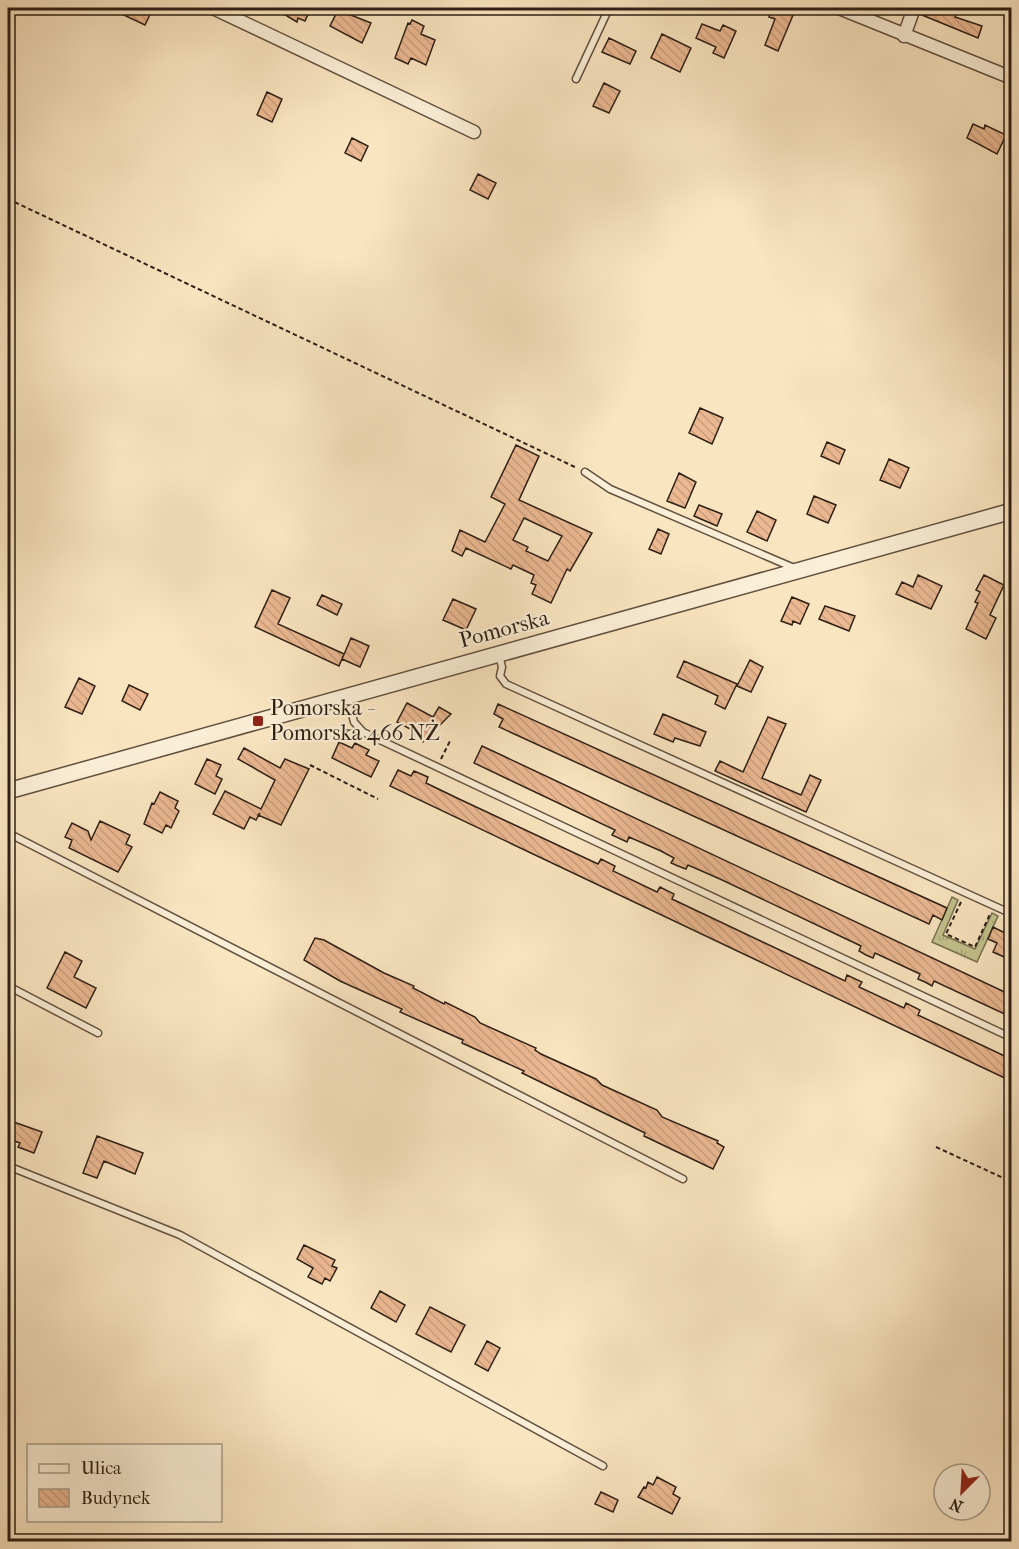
<svg xmlns="http://www.w3.org/2000/svg" width="1019" height="1549" viewBox="0 0 1019 1549" font-family="'IM FELL French Canon',serif">
	<style>
		.grass { fill: url(#grass-tufts); stroke: #787151; stroke-width: 1.5 }
		.building { fill: url(#building-back-hatch); stroke: #2e1f14; stroke-width: 1.5; fill-rule: evenodd }
		.lines { fill: none; stroke-linecap: round; stroke-linejoin: round }
		.service-casing { stroke: #61503f; stroke-width: 9 }
		.minor-casing { stroke: #61503f; stroke-width: 15 }
		.tertiary-casing { stroke: #61503f; stroke-width: 18 }
		.path { stroke: #2e1f14; stroke-width: 2; stroke-dasharray: 4.5 3; stroke-linecap: butt }
		.service { stroke: #fbeed6; stroke-width: 6 }
		.minor { stroke: #fbeed6; stroke-width: 12 }
		.tertiary { stroke: #fbeed6; stroke-width: 15 }
		.poi-dot { fill: #8f2418; stroke: #fbeed6; stroke-width: 2 }
		.labels { text-anchor: middle; dominant-baseline: central; stroke-width: 4.5; stroke-linejoin: round; paint-order: stroke }
		.street-label { font-size: 22px; fill: #2e1f14; stroke: #fbeed6 }
		.poi-label { font-size: 22px; fill: #2e1f14; stroke: #fbeed6; text-anchor: start }
	</style>
	<defs>
		<pattern id="grass-tufts" width="24" height="20" patternUnits="userSpaceOnUse" patternTransform="scale(1.5)"><rect width="24" height="20" fill="#c3c38e"/><path d="M3 7l-1-3M5 7V3M7 7l1-3M15 17l-1-3M17 17v-4M19 17l1-3" fill="none" stroke="#a8a77a"/></pattern>
		<pattern id="building-back-hatch" width="6" height="6" patternUnits="userSpaceOnUse" patternTransform="scale(1.5)"><rect width="6" height="6" fill="#ebb891"/><path d="M-1 5l2 2M0 0l6 6M5-1l2 2" fill="none" stroke="#ca9e7c"/></pattern>
	</defs>
	<rect width="100%" height="100%" fill="#f9e5c0"/>
	<filter id="stains"><feTurbulence type="fractalNoise" baseFrequency=".00333" numOctaves="4"/><feColorMatrix values="0 0 0 0 .2 0 0 0 0 .09 0 0 0 0 .02 0 0 0 .5 -.17"/></filter>
	<radialGradient id="worn" r=".72"><stop offset=".6" stop-color="#630" stop-opacity="0"/><stop offset="1" stop-color="#630" stop-opacity=".3"/></radialGradient>
	<path class="grass" d="M 952,897 L 958,900 L 943,935 L 975,949 L 992,913 L 998,916 L 977,962 L 932,942 Z"/>
	<path class="building" d="M 109,8 L 153,8 L 145,25 Z
		M 274,8 L 311,8 L 305,21 L 298,18 L 297,22 Z
		M 773,8 L 796,8 L 778,51 L 765,45 L 775,19 L 769,17 Z
		M 925,8 L 937,11 L 939,8 L 958,8 L 955,17 L 982,26 L 978,38 L 922,15 Z
		M 338,10 L 371,23 L 362,43 L 330,26 Z
		M 412,20 L 424,26 L 421,34 L 435,40 L 426,65 L 411,58 L 408,64 L 395,58 L 408,23 L 410,24 Z
		M 702,24 L 720,31 L 723,25 L 736,31 L 724,58 L 713,53 L 716,47 L 696,38 Z
		M 662,34 L 691,48 L 680,72 L 651,58 Z
		M 609,38 L 636,51 L 630,64 L 602,52 Z
		M 604,83 L 620,91 L 609,113 L 593,106 Z
		M 267,92 L 282,99 L 272,122 L 257,115 Z
		M 973,124 L 984,129 L 985,125 L 1006,135 L 997,154 L 967,138 Z
		M 352,138 L 368,146 L 361,161 L 345,153 Z
		M 478,174 L 496,183 L 488,199 L 470,190 Z
		M 700,408 L 723,418 L 712,444 L 689,433 Z
		M 827,442 L 845,450 L 839,464 L 821,456 Z
		M 516,445 L 539,456 L 519,500 L 592,533 L 570,571 L 567,569 L 551,603 L 532,594 L 536,585 L 531,583 L 534,575 L 513,565 L 511,569 L 466,548 L 462,556 L 452,551 L 460,530 L 485,542 L 505,504 L 491,497 ZM 524,518 L 562,536 L 548,561 L 526,551 L 528,547 L 513,540 Z
		M 889,459 L 909,468 L 900,488 L 880,480 Z
		M 679,473 L 696,482 L 685,508 L 667,501 Z
		M 814,496 L 836,505 L 828,523 L 807,514 Z
		M 699,505 L 722,514 L 717,526 L 694,516 Z
		M 757,511 L 776,520 L 767,541 L 747,532 Z
		M 658,529 L 669,534 L 661,554 L 649,549 Z
		M 918,575 L 942,586 L 931,609 L 896,594 L 902,582 L 913,587 Z
		M 984,575 L 1004,585 L 990,615 L 996,618 L 986,639 L 966,629 L 978,603 L 975,602 L 980,592 L 976,590 Z
		M 272,590 L 290,598 L 278,624 L 344,654 L 339,666 L 255,627 Z
		M 322,595 L 342,604 L 337,615 L 317,605 Z
		M 792,597 L 809,604 L 800,624 L 793,621 L 792,625 L 781,621 Z
		M 453,599 L 476,609 L 466,630 L 443,620 Z
		M 825,606 L 855,616 L 849,631 L 819,619 Z
		M 351,638 L 369,646 L 360,667 L 342,659 Z
		M 750,660 L 763,667 L 751,692 L 737,686 Z
		M 684,661 L 737,684 L 725,709 L 715,704 L 718,696 L 677,677 Z
		M 79,678 L 95,686 L 82,714 L 65,707 Z
		M 129,685 L 148,694 L 140,710 L 122,701 Z
		M 407,703 L 433,717 L 439,707 L 451,714 L 423,742 L 421,740 L 423,736 L 397,722 Z
		M 498,704 L 947,908 L 942,920 L 933,915 L 929,924 L 499,727 L 503,719 L 494,714 Z
		M 663,714 L 706,732 L 700,746 L 675,738 L 673,742 L 654,734 Z
		M 768,717 L 786,724 L 762,778 L 801,795 L 810,775 L 821,780 L 806,812 L 715,771 L 720,761 L 743,772 Z
		M 339,742 L 352,748 L 355,743 L 369,750 L 366,755 L 379,761 L 371,777 L 332,758 Z
		M 482,746 L 1011,995 L 1011,1017 L 934,981 L 932,986 L 925,982 L 918,979 L 920,974 L 875,953 L 873,958 L 866,955 L 859,951 L 861,946 L 720,879 L 688,865 L 686,869 L 678,866 L 671,863 L 674,858 L 661,851 L 629,837 L 627,842 L 612,835 L 615,830 L 474,763 Z
		M 244,748 L 280,768 L 285,759 L 309,769 L 281,825 L 258,815 L 260,813 L 256,820 L 250,817 L 244,829 L 213,814 L 225,791 L 261,809 L 275,780 L 238,759 Z
		M 207,759 L 221,765 L 216,776 L 222,779 L 215,794 L 195,784 Z
		M 398,770 L 411,776 L 414,771 L 428,777 L 426,783 L 457,798 L 598,864 L 601,859 L 615,866 L 613,871 L 657,892 L 660,887 L 674,894 L 672,899 L 845,981 L 847,975 L 862,982 L 859,987 L 904,1008 L 906,1003 L 920,1010 L 918,1015 L 1011,1059 L 1011,1081 L 390,786 Z
		M 160,792 L 178,801 L 175,808 L 179,811 L 171,828 L 166,825 L 162,833 L 144,824 L 152,803 L 154,804 Z
		M 100,821 L 130,835 L 126,844 L 132,847 L 118,872 L 69,848 L 72,840 L 65,837 L 72,823 L 88,831 L 91,840 Z
		M 993,927 L 1011,936 L 1011,960 L 993,952 L 997,943 L 988,939 Z
		M 315,938 L 324,940 L 384,973 L 414,986 L 413,988 L 444,1004 L 445,1002 L 475,1017 L 480,1023 L 536,1048 L 535,1050 L 541,1054 L 596,1079 L 602,1085 L 657,1110 L 662,1117 L 718,1141 L 717,1143 L 724,1147 L 713,1169 L 644,1136 L 645,1133 L 522,1073 L 524,1071 L 462,1043 L 463,1040 L 400,1012 L 402,1009 L 340,981 L 304,960 Z
		M 65,952 L 82,961 L 74,977 L 96,988 L 86,1008 L 47,988 Z
		M 8,1120 L 42,1132 L 34,1153 L 18,1147 L 20,1143 L 8,1139 Z
		M 97,1136 L 143,1153 L 135,1174 L 104,1161 L 97,1178 L 83,1173 Z
		M 304,1245 L 335,1260 L 332,1266 L 337,1268 L 330,1281 L 325,1278 L 322,1284 L 308,1277 L 313,1268 L 297,1259 Z
		M 380,1291 L 405,1305 L 396,1322 L 371,1308 Z
		M 430,1307 L 465,1325 L 451,1352 L 416,1334 Z
		M 487,1341 L 500,1348 L 488,1371 L 475,1364 Z
		M 657,1477 L 676,1487 L 673,1494 L 680,1498 L 672,1514 L 638,1497 L 644,1487 L 646,1488 L 648,1482 L 653,1485 Z
		M 601,1492 L 618,1500 L 613,1512 L 595,1504 Z"/>
	<g class="lines">
		<g class="service-casing">
			<path id="service" d="M 576,79 L 609,8
				M 585,472 L 610,489 L 794,568
				M 499,655 L 502,667 L 500,676 L 506,684 L 1012,914
				M 348,698 L 354,722 L 363,732 L 1012,1038
				M 8,833 L 683,1179
				M 8,986 L 98,1033
				M 8,1166 L 180,1235 L 603,1466"/>
		</g>
		<g class="minor-casing">
			<path id="minor" d="M 213,8 L 474,132
				M 839,8 L 1012,78
				M 904,36 L 914,8"/>
		</g>
		<g class="tertiary-casing">
			<path id="tertiary" d="M 8,791 L 1012,511"/>
		</g>
		<path class="path" d="M 8,199 L 577,468
			M 441,759 L 450,741
			M 310,765 L 378,799
			M 961,902 L 946,934 L 975,947 L 990,914
			M 936,1147 L 1012,1182"/>
		<use href="#service" class="service"/>
		<use href="#minor" class="minor"/>
		<use href="#tertiary" class="tertiary"/>
	</g>
	<rect class="poi-dot" x="252" y="715" width="12" height="12" rx="3"/>
	<g class="labels">
		<g class="street-label">
			<text transform="translate(504 629) rotate(-15)">Pomorska</text>
		</g>
		<g class="poi-label">
			<text x="270" y="708">Pomorska -<tspan x="270" dy="25">Pomorska 466 NŻ</tspan></text>
		</g>
	</g>
	<rect width="1019" height="1549" fill="none" stroke="#f9e5c0" stroke-width="30"/>
	<rect x="9" y="9" width="1001" height="1531" fill="none" stroke="#2e1f14" stroke-width="3"/>
	<rect x="15" y="15" width="989" height="1519" fill="none" stroke="#2e1f14" stroke-width="1.5"/>
	<rect x="27" y="1444" width="195" height="78" fill="#fbeed6" stroke="#a99b88" stroke-width="1.5"/>
	<rect x="39" y="1464" width="30" height="9" fill="#fbeed6" stroke="#a99b88" stroke-width="1.5"/>
	<text x="81" y="1474" font-size="18" fill="#2e1f14">Ulica</text>
	<rect x="39" y="1489" width="30" height="18" fill="url(#building-back-hatch)" stroke="#a99b88" stroke-width="1.5"/>
	<text x="81" y="1504" font-size="18" fill="#2e1f14">Budynek</text>
	<g transform="translate(962 1492) rotate(204)"><circle r="28" fill="#fbeed6" stroke="#a99b88" stroke-width="1.5"/>
	<path d="M0-4.5L10 22L0 15L-10 22Z" fill="#8f2418"/>
	<text y="-9" font-size="16" font-weight="bold" text-anchor="middle" fill="#2e1f14">N</text>
	</g>
	<rect width="100%" height="100%" filter="url(#stains)"/>
	<rect width="100%" height="100%" fill="url(#worn)"/>
</svg>
